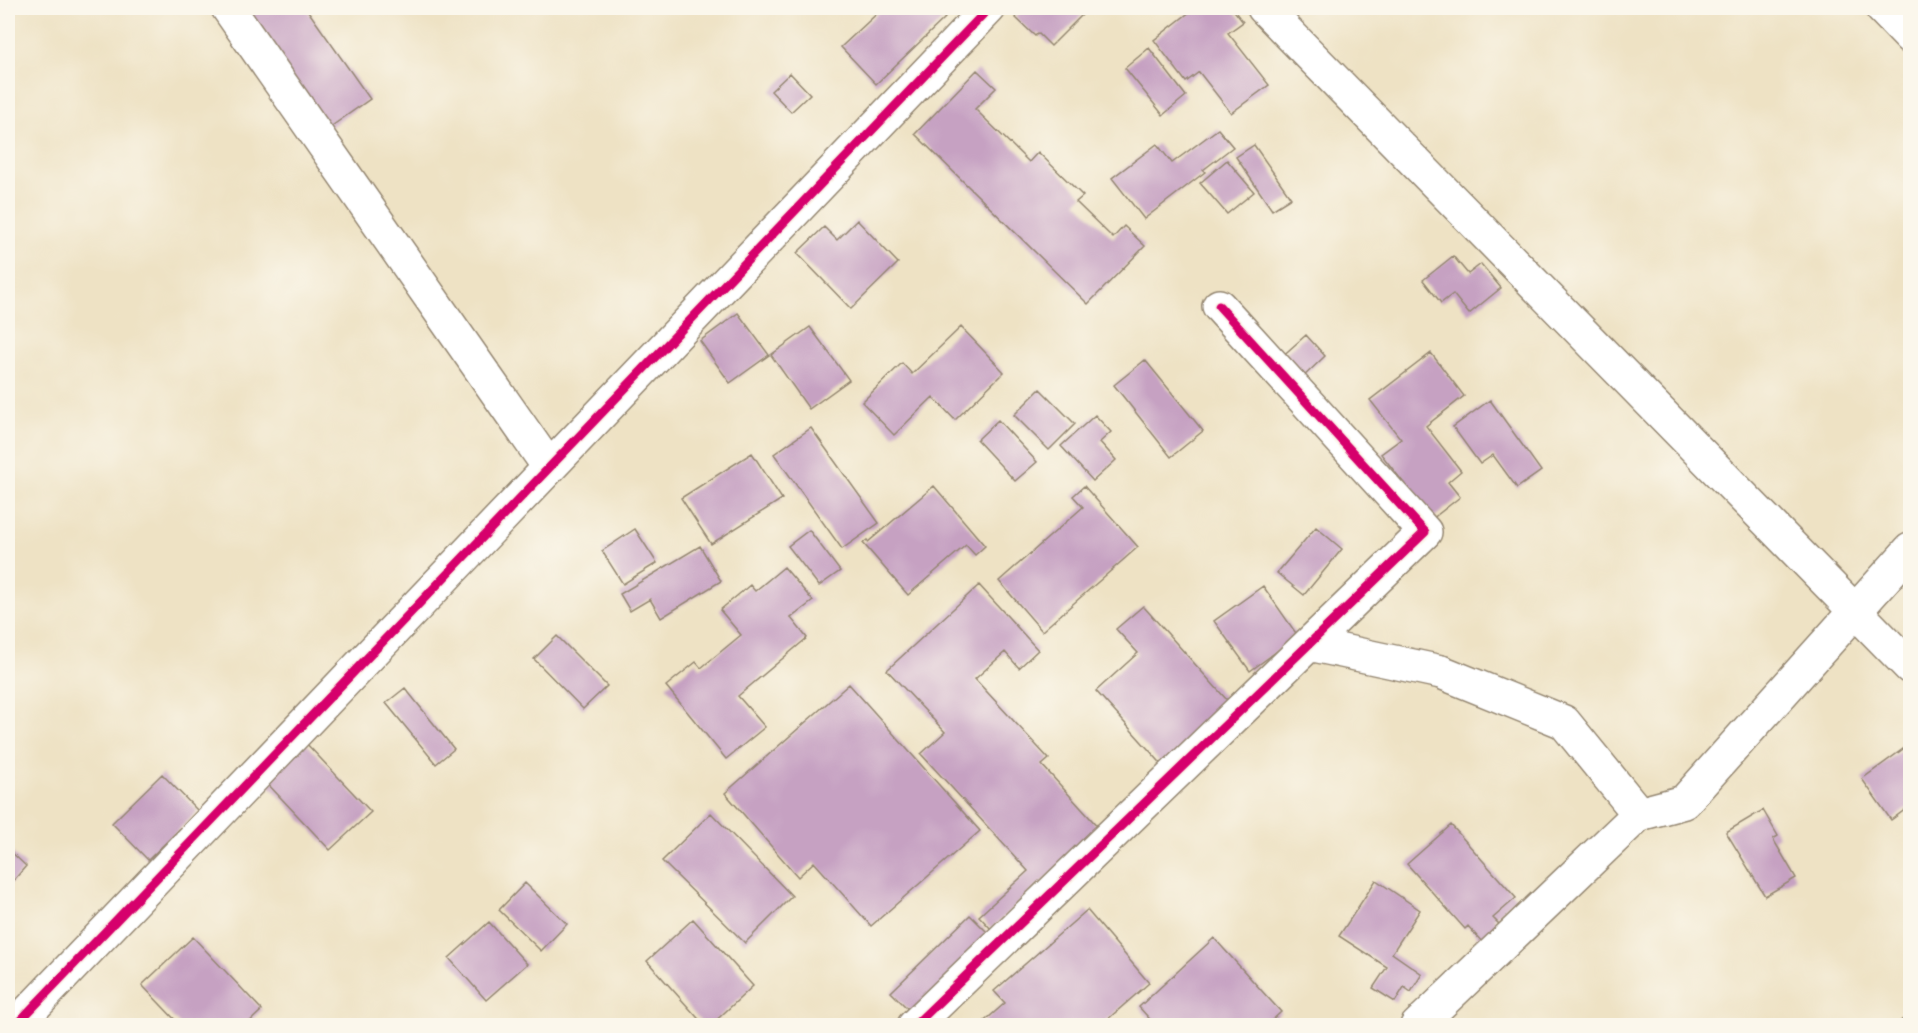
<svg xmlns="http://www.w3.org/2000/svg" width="1918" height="1033" viewBox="0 0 1918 1033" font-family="'Balsamiq Sans',sans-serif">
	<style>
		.building { fill: #c6a1c2 }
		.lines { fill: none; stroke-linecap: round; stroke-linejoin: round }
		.street-casing { stroke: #948671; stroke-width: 36 }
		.street { stroke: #fff; stroke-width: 33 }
		.cycleway-casing { stroke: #fbf7ec; stroke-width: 13 }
		.cycleway { stroke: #d6006c; stroke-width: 9 }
	</style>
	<rect width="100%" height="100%" fill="#fbf7ec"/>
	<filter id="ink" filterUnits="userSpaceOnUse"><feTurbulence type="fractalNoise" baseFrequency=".0167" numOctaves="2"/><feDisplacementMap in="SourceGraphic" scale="12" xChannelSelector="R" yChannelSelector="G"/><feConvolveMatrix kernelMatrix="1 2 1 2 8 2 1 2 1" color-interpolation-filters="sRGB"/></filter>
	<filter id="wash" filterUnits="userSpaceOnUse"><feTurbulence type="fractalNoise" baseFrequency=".008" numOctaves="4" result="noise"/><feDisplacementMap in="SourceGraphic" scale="24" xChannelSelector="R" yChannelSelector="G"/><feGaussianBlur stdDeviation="1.35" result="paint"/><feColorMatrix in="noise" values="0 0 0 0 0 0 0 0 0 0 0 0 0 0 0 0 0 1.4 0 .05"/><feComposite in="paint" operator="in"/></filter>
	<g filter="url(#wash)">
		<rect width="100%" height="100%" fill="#eee2c4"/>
		<g id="blocks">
			<path class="building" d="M 241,8 L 306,8 L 370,99 L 326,130 Z
				M 883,8 L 935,8 L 945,18 L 876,84 L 841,47 Z
				M 1024,8 L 1089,8 L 1051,46 L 1038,33 L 1035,36 L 1015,17 Z
				M 1195,8 L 1232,8 L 1243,22 L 1228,33 L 1269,85 L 1231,113 L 1199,72 L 1186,82 L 1154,40 Z
				M 1149,48 L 1186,96 L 1163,115 L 1125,68 Z
				M 977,70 L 996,88 L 975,109 L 1029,162 L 1038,152 L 1083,196 L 1076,202 L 1113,238 L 1124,226 L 1145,246 L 1088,304 L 915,134 Z
				M 790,73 L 810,94 L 791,112 L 771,91 Z
				M 1218,129 L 1233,147 L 1203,170 L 1205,172 L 1144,219 L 1112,178 L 1157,144 L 1172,163 Z
				M 1254,145 L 1291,198 L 1272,210 L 1236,157 Z
				M 1227,160 L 1254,192 L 1227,214 L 1200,183 Z
				M 857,220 L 898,263 L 851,309 L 797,253 L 824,227 L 837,240 Z
				M 1453,256 L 1468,274 L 1481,264 L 1501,288 L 1469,314 L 1453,294 L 1441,303 L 1423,280 Z
				M 738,313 L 769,355 L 730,383 L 700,341 Z
				M 810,327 L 849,380 L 809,409 L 771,355 Z
				M 961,327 L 1004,372 L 955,420 L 933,397 L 894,435 L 862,402 L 902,363 L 912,374 Z
				M 1306,335 L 1325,356 L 1299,381 L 1279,359 Z
				M 1431,353 L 1464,396 L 1426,426 L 1461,471 L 1448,482 L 1460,497 L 1432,519 L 1381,454 L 1401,439 L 1370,400 Z
				M 1145,360 L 1203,431 L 1171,457 L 1114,385 Z
				M 1040,389 L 1075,424 L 1049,450 L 1014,415 Z
				M 1490,400 L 1541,471 L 1517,488 L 1493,455 L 1480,464 L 1453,427 Z
				M 1095,415 L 1111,432 L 1100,442 L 1116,460 L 1093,481 L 1061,446 Z
				M 998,420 L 1037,462 L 1015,481 L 977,440 Z
				M 811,428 L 879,523 L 842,549 L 774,454 Z
				M 752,453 L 782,499 L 711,544 L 681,498 Z
				M 934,486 L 985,546 L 975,555 L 966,545 L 908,595 L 863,543 L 867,540 L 868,542 Z
				M 1084,486 L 1138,547 L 1042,631 L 999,581 L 1083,507 L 1073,496 Z
				M 1316,527 L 1342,549 L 1304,595 L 1277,573 Z
				M 635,529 L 657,563 L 623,584 L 602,551 Z
				M 809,530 L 840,571 L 819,586 L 788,546 Z
				M 700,546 L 721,581 L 661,618 L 650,599 L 630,611 L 620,594 Z
				M 784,567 L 813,601 L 791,618 L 807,638 L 738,696 L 765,727 L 726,759 L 666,686 L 696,662 L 701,668 L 741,635 L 720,610 L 750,585 L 755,591 Z
				M 979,585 L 1038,650 L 1019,668 L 1005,652 L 975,679 L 1049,759 L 1042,765 L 1100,829 L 991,929 L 979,916 L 1028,871 L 921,754 L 945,732 L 887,670 Z
				M 1263,586 L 1298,636 L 1250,671 L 1214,621 Z
				M 1143,606 L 1235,709 L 1167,770 L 1096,691 L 1138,653 L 1116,629 Z
				M 557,636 L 607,686 L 583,709 L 534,659 Z
				M 849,684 L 980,831 L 871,926 L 814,862 L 798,877 L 725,793 Z
				M 405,688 L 454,749 L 436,764 L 386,703 Z
				M 304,741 L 371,812 L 330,850 L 264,780 Z
				M 1910,744 L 1910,806 L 1891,820 L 1862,779 Z
				M 162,774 L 198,811 L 148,860 L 112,823 Z
				M 1763,810 L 1778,836 L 1773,839 L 1796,878 L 1765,896 L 1726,832 Z
				M 711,813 L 792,896 L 745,943 L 662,861 Z
				M 1451,825 L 1516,898 L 1493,918 L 1500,925 L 1482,942 L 1468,926 L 1465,929 L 1407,864 Z
				M 8,849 L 26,866 L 8,887 Z
				M 1376,880 L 1420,910 L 1392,953 L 1422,974 L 1411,992 L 1404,987 L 1395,1002 L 1373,988 L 1387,967 L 1339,936 Z
				M 525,883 L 567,924 L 541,951 L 499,910 Z
				M 1087,910 L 1149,983 L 1100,1026 L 979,1026 L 1005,1003 L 994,991 Z
				M 970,915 L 992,937 L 913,1014 L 891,992 Z
				M 693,919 L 753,986 L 710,1026 L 705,1026 L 647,961 Z
				M 489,922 L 527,964 L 486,1000 L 449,958 Z
				M 193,937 L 262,1010 L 245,1026 L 181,1026 L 142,985 Z
				M 1214,938 L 1281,1012 L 1266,1026 L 1156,1026 L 1139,1007 Z
				M 1910,1013 L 1910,1026 L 1895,1026 Z"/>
		</g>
	</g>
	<g filter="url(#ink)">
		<use href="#blocks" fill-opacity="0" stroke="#948671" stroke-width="1.5"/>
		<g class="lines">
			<g class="street-casing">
				<path id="street" d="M 228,8 L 549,467
					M 1264,8 L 1910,667
					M 1882,8 L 1910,37
					M 1309,644 L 1441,672 L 1564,722 L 1639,814 L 1417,1026
					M 1639,814 L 1684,802 L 1910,550
					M 15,1026 L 989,8
					M 914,1026 L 1425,532 L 1219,306"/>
			</g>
			<use href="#street" class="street"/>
			<g class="cycleway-casing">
				<path id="cycleway" d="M 15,1026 L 989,8
					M 914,1026 L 1425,532 L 1219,306"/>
			</g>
			<use href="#cycleway" class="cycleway"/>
		</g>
	</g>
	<rect width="1918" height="1033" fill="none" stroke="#fbf7ec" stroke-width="30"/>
</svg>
